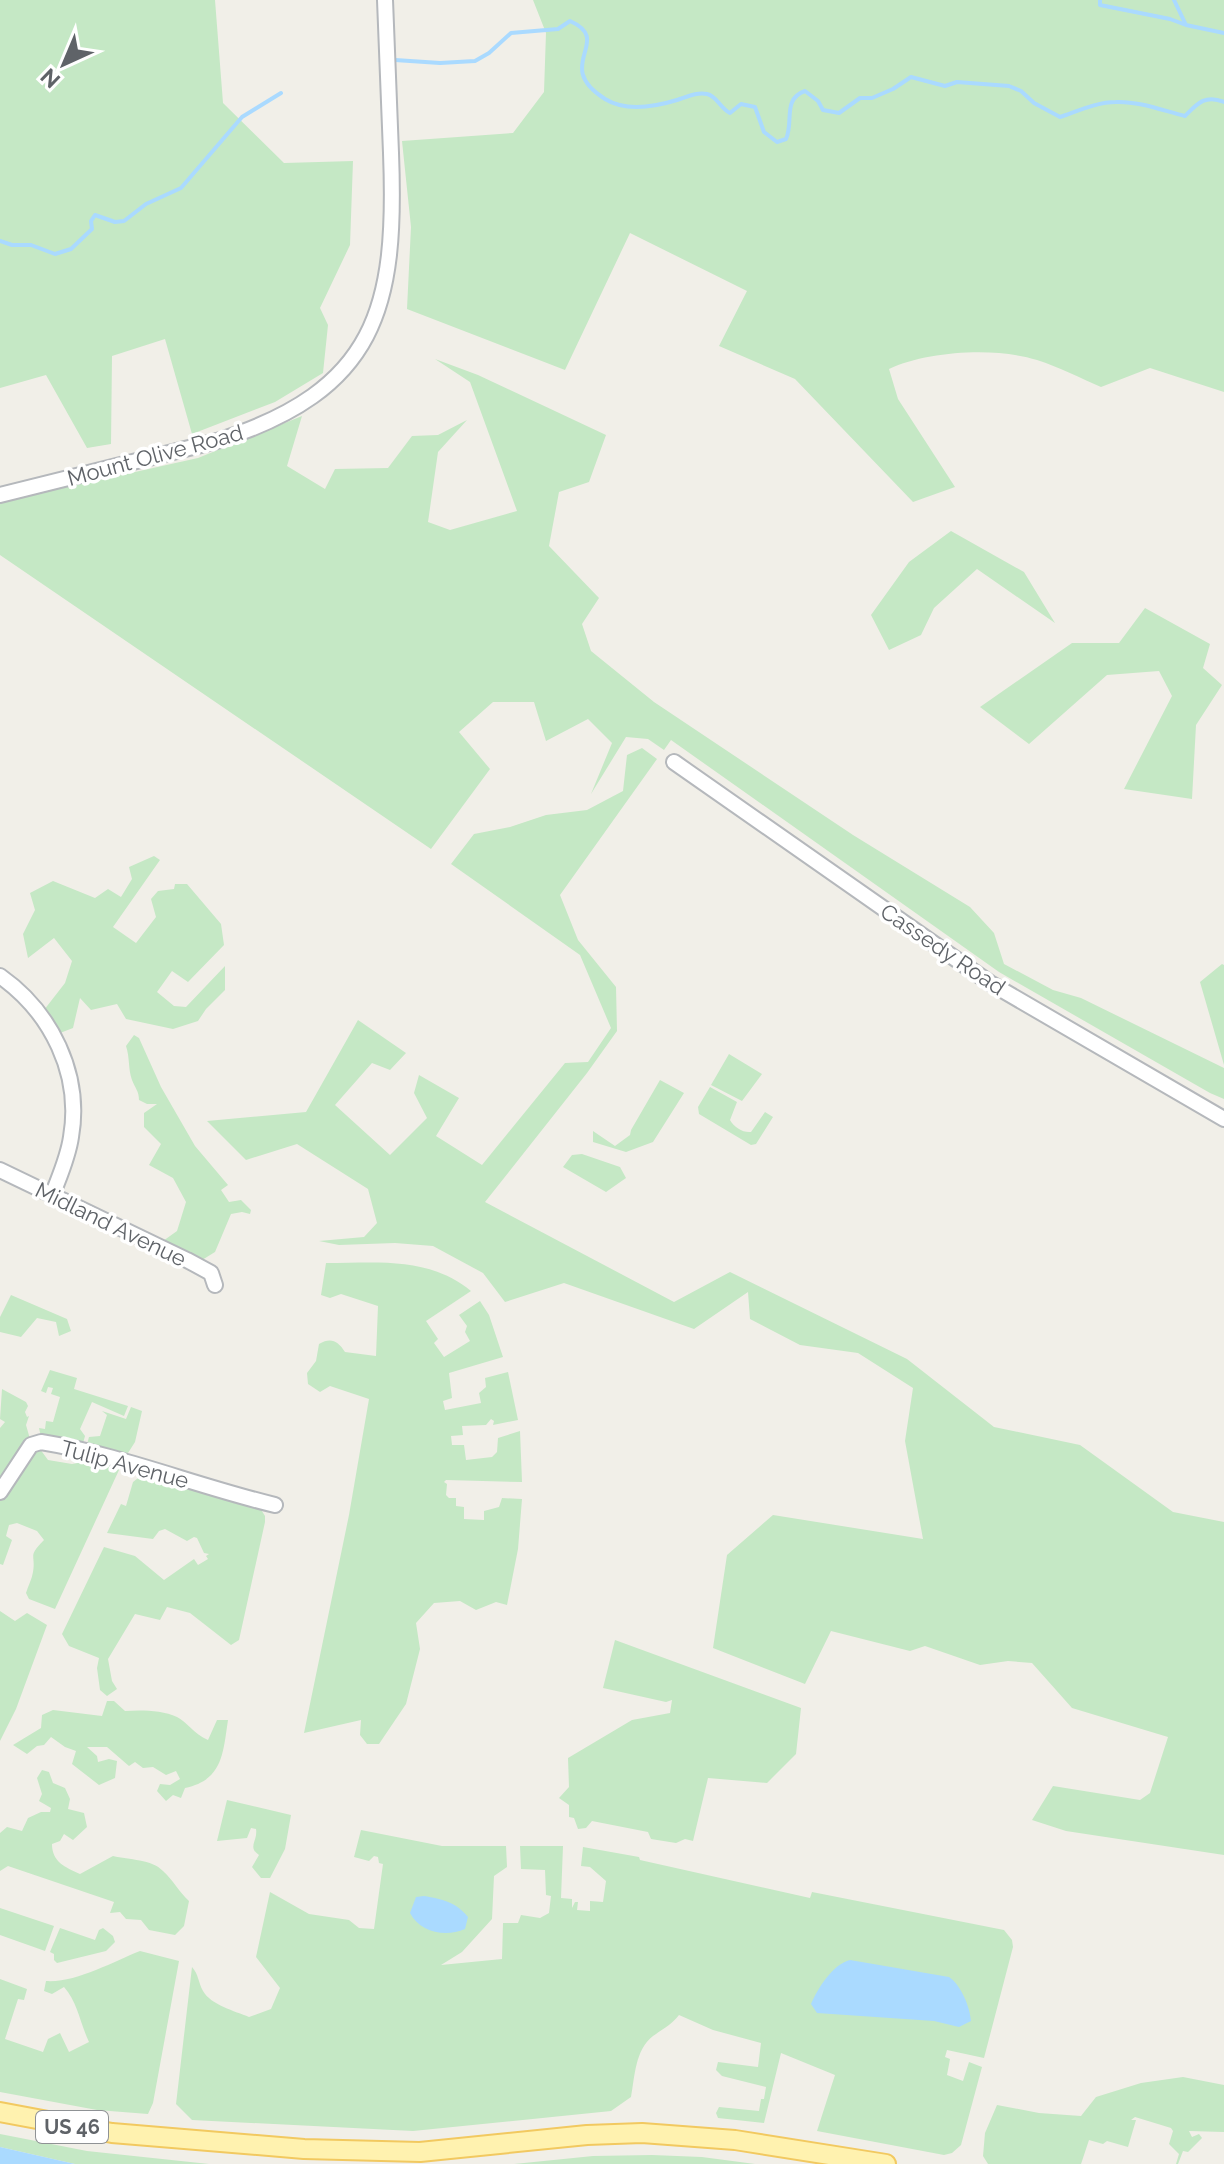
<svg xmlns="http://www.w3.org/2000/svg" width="1224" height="2164" viewBox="0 0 1224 2164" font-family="Raleway,sans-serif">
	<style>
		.green { fill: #c5e8c5 }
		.water { fill: #aadaff }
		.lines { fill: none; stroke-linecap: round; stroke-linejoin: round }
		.stream { stroke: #aadaff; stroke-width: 4 }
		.tertiary-casing { stroke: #b5b8bc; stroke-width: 18 }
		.primary-casing { stroke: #f2c960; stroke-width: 22 }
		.tertiary { stroke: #fff; stroke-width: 14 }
		.primary { stroke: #fff2af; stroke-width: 18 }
		.labels { text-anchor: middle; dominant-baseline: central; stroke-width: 7; stroke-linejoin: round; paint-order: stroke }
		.shield { fill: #fff; stroke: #8f9295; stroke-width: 2 }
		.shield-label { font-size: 20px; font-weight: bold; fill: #5f6368 }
		.street-label { font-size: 22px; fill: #5f6368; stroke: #fff }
	</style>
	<rect width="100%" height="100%" fill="#f1efe8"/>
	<path class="green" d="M 0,0 L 215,0 L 223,103 L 284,163 L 353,161 L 350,245 L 320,308 L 328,325 L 323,373 L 275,402 L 192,434 L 165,339 L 112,356 L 111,444 L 87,448 L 46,375 L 0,388 Z
		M 533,0 L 1224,0 L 1224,392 L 1150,368 L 1101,387 C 1080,378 1059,367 1037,360 C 996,347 928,351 889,369 L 898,399 L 955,487 L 913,502 L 795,379 L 719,346 L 747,291 L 630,233 L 565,370 L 407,309 L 411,227 L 402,141 L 513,133 L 544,92 L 546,33 Z
		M 435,359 L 478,375 L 606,435 L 589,482 L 559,492 L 549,546 L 599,598 L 582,624 L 591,651 L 654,702 L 853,835 L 970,907 L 994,933 L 1004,964 L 1053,990 L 1081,998 L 1224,1068 L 1224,1099 L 1210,1093 L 999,972 L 671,740 L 664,750 L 648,739 L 626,737 L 591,794 L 612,743 L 588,719 L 546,741 L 534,702 L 493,702 L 459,732 L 490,769 L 431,849 L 0,555 L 0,502 L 198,458 L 302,416 L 287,466 L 325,489 L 335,469 L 388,468 L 412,436 L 438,435 L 467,420 L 438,452 L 428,522 L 450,530 L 517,511 L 470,382 Z
		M 951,531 L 1024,572 L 1055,623 L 977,569 L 934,608 L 921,635 L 889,650 L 871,615 L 909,562 Z
		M 1145,608 L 1210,644 L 1203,668 L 1222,685 L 1196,725 L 1192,799 L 1124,789 L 1172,696 L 1159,671 L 1107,675 L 1029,744 L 980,707 L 1072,643 L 1119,643 Z
		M 642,748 L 657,759 L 560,895 L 578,940 L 616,987 L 617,1031 L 587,1073 L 485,1202 L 674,1302 L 730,1272 L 907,1359 L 994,1427 L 1080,1445 L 1173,1512 L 1224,1522 L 1224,1855 L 1066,1831 L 1032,1820 L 1053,1786 L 1140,1800 L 1150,1793 L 1168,1737 L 1072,1708 L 1032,1663 L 1008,1661 L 980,1665 L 925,1646 L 910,1651 L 831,1631 L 805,1684 L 713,1648 L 727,1555 L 773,1515 L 923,1539 L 905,1441 L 913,1388 L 858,1353 L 800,1345 L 750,1319 L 748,1292 L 694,1329 L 564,1283 L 505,1302 L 483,1273 L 433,1246 L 395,1243 L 339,1245 L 319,1241 L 364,1237 L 377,1223 L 368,1189 L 297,1144 L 246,1160 L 207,1121 L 306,1112 L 358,1020 L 406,1053 L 390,1070 L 372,1063 L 335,1105 L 390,1155 L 427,1118 L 414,1093 L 419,1075 L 459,1098 L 436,1136 L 482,1165 L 565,1063 L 588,1062 L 611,1028 L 580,955 L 451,864 L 474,834 L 510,827 L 546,815 L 587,810 L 623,791 L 627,755 Z
		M 154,856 L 160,860 L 113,927 L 136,943 L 156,917 L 151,899 L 158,891 L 174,889 L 175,884 L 187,884 L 221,924 L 224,945 L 188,982 L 172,971 L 157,992 L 174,1006 L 186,1007 L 225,966 L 225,990 L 206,1009 L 198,1021 L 173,1029 L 126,1019 L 117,1004 L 91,1010 L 80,998 L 73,1028 L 60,1033 L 44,1010 L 65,983 L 72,961 L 54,938 L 28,958 L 23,934 L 35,910 L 30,893 L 53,881 L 95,898 L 108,889 L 121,897 L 132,879 L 129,867 Z
		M 1222,964 L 1224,965 L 1224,1065 L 1200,982 Z
		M 134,1035 L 139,1038 L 161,1087 L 195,1146 L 228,1185 L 221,1190 L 229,1202 L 241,1200 L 251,1210 L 250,1214 L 242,1212 L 231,1214 L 215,1252 L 202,1260 L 163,1241 L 177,1231 L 186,1202 L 173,1178 L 149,1165 L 161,1144 L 144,1127 L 144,1113 L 157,1104 L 147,1104 L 139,1100 C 139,1091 135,1088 132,1080 C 128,1069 130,1058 126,1046 Z
		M 729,1054 L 762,1074 L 742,1101 L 711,1085 Z
		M 660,1080 L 684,1093 L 653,1142 L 626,1152 L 593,1142 L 593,1131 L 615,1146 L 630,1135 L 631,1130 Z
		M 710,1087 L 737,1102 L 730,1120 C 734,1127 743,1133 751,1132 L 765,1112 L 773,1117 L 756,1144 L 751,1145 L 699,1114 L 698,1107 Z
		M 582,1154 L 620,1167 L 626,1178 L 606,1192 L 563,1167 L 572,1155 Z
		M 326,1263 C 378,1263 428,1256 471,1291 L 426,1321 L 438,1339 L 434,1343 L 444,1357 L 470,1341 L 465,1332 L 467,1326 L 459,1315 L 480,1301 L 489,1315 L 503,1357 L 449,1373 L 452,1398 L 443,1401 L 445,1410 L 481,1403 L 479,1393 L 486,1387 L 485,1378 L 508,1372 L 518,1420 L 493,1425 L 494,1421 L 491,1419 L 486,1425 L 462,1426 L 463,1435 L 451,1436 L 452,1445 L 464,1445 L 466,1460 L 492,1457 L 497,1452 L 498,1438 L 520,1431 L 522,1482 L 446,1480 L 444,1482 L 447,1484 L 446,1495 L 449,1498 L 456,1498 L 456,1506 L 464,1507 L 464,1519 L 484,1520 L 484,1511 L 499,1507 L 502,1498 L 522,1499 L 518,1549 L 507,1605 L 496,1602 L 476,1610 L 460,1601 L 434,1603 L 416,1623 L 420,1649 L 406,1704 L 379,1744 L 367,1744 L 360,1735 L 361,1720 L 304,1733 L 349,1515 L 369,1399 L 330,1386 L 320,1392 L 308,1384 L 307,1373 L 316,1361 L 319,1344 C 331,1337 338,1341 345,1352 L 376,1356 L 378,1306 L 341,1294 L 330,1298 L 321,1295 Z
		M 11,1295 L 67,1319 L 71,1331 L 59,1336 L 56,1322 L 37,1318 L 21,1337 L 0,1332 L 0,1317 Z
		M 50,1370 L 77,1378 L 74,1389 L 128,1406 L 124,1416 L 92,1402 L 80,1429 L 85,1436 L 82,1447 L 41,1437 L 39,1428 L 45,1429 L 46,1421 L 53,1422 L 60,1397 L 51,1394 L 53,1388 L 48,1387 L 46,1393 L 41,1391 Z
		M 2,1389 L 26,1402 L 28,1406 L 25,1412 L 27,1417 L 29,1416 L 26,1425 L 30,1439 L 0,1478 L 0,1428 L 5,1422 L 0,1419 Z
		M 131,1407 L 142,1411 L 135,1442 L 128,1453 L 86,1448 L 89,1437 L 100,1436 L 107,1415 L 102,1411 L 126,1419 Z
		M 40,1449 L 48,1460 L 72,1464 L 94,1460 L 117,1466 L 119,1470 L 55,1609 L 29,1599 L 26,1593 C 28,1586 32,1579 33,1572 C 36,1554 27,1557 44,1540 L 37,1531 L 17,1523 L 9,1525 L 6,1536 L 12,1540 L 3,1565 L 0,1564 L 0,1501 L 32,1455 Z
		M 142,1475 L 260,1508 L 265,1516 L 265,1522 L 239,1640 L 231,1645 L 190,1613 L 167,1607 L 160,1620 L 135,1614 L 108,1659 L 112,1681 L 117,1689 L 107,1696 L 100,1690 L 97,1668 L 99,1658 L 69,1646 L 62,1634 L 104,1547 L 135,1556 L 164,1580 L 194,1559 L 198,1565 L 208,1559 L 206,1556 L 209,1554 L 204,1553 L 197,1538 L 194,1537 L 187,1541 L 165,1529 L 159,1531 L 153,1539 L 107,1533 L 121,1504 L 126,1506 L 133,1482 Z
		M 0,1611 L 15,1621 L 27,1613 L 47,1625 L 16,1709 L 0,1741 Z
		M 615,1640 L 801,1708 L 796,1754 L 767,1783 L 708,1778 L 693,1841 L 685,1839 L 676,1843 L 651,1839 L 648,1832 L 592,1821 L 586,1828 L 578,1829 L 574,1818 L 569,1817 L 569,1805 L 559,1798 L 569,1787 L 568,1758 L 632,1720 L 670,1713 L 672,1700 L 666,1702 L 603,1688 Z
		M 107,1701 L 114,1701 L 125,1711 C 141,1710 162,1710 177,1717 C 186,1721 194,1734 208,1740 L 217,1720 L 228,1720 C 223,1753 223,1780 185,1788 L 181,1798 L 173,1795 L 166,1801 L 157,1791 L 160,1784 L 170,1785 L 180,1779 L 176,1771 L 166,1775 L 153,1767 L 143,1768 L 135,1762 L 129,1766 L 107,1747 L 87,1747 L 97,1756 L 98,1762 L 109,1759 L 117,1761 L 115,1778 L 99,1785 L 72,1764 L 76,1751 L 65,1747 L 51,1737 L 44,1745 L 37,1746 L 27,1754 L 13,1745 L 41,1728 L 42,1715 L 53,1710 L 102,1716 Z
		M 42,1770 L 49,1772 L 53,1783 L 65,1788 L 70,1799 L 68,1809 L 84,1813 L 87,1827 L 73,1840 L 64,1834 L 60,1841 L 52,1844 C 52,1862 65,1867 80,1874 L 113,1856 C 129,1860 152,1859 163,1871 C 173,1880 179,1892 189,1901 L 184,1926 L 175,1935 L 149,1930 L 141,1920 L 126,1919 L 120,1912 L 110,1913 L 114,1902 L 8,1866 L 0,1871 L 0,1833 L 7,1827 L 22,1831 L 28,1818 L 41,1812 L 50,1812 L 51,1808 L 39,1801 L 42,1794 L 37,1778 Z
		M 227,1800 L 291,1815 L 285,1849 L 270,1878 L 261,1878 L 252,1867 L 259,1855 C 247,1847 258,1841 256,1829 L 251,1828 L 247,1838 L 217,1841 Z
		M 361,1830 L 442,1846 L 506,1846 L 507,1867 L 494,1876 L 492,1919 L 462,1952 L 441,1965 L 502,1959 L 503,1923 L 518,1923 L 521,1915 L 540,1918 L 549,1913 L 551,1896 L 546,1895 L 545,1870 L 521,1869 L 520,1846 L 563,1846 L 561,1898 L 572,1899 L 572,1908 L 575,1902 L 578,1902 L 577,1910 L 590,1911 L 590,1901 L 603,1902 L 606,1881 L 590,1867 L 581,1866 L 583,1847 L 639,1857 L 640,1860 L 810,1898 L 812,1892 L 1004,1930 L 1012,1940 L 1013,1947 L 984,2058 L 947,2050 L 945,2057 L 950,2059 L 947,2075 L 963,2081 L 969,2062 L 982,2067 L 961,2145 L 952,2153 L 944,2155 L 817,2131 L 835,2075 L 781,2053 L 764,2123 L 718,2118 L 716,2113 L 719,2107 L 759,2111 L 761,2099 L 764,2099 L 766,2087 L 722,2076 L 716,2070 L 718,2062 L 758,2067 L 761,2043 L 713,2030 L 679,2015 C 671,2025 663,2029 653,2036 C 635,2050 635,2076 631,2097 L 611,2111 L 413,2131 L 192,2120 L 176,2104 L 192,1967 C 199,1975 198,1982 203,1991 C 211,2005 235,2011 249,2017 L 271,2009 L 280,1988 L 256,1957 L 270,1892 L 309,1914 L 349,1920 L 359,1928 L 374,1929 L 383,1864 L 379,1863 L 378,1857 L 374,1856 L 369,1861 L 354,1857 Z
		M 0,1908 L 54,1926 L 45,1951 L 0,1935 Z
		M 60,1928 L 95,1940 L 99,1930 L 103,1928 L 113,1936 L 115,1942 L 106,1951 L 57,1963 L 54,1960 L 54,1954 L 50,1952 Z
		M 140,1951 L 179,1961 L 153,2103 L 148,2114 L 97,2110 L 0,2092 L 0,1979 L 27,1989 L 24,2000 L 18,1999 L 5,2039 L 43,2052 L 48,2039 L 60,2033 L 69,2052 L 89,2042 C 80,2023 78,2003 64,1987 L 52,1994 L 44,1991 L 46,1981 C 76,1983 112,1962 140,1951 Z
		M 1183,2077 L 1224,2085 L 1224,2132 L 1189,2131 L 1192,2137 L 1199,2134 L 1202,2138 L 1188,2152 L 1183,2151 L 1178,2164 L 1176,2164 L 1179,2154 L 1169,2144 L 1173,2131 L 1171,2128 L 1135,2117 L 1131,2120 L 1136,2120 L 1128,2147 L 1107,2141 L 1103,2144 L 1089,2140 L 1081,2164 L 988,2164 L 983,2156 L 985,2133 L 997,2105 L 1039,2113 L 1081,2116 L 1096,2097 L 1141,2083 Z
		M 0,2134 L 87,2151 L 209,2164 L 75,2164 L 0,2147 Z
		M 652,2155 L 702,2157 L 755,2164 L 514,2164 L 593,2156 Z"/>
	<path class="water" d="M 424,1896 C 442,1899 456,1902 468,1917 L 465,1929 C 445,1938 420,1932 410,1913 L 416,1897 Z
		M 850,1960 L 949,1977 C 961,1985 970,2007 971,2021 L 959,2027 L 934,2021 L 817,2013 L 811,2004 C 818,1988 833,1964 850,1960 Z
		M 0,2147 L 75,2164 L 0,2164 Z"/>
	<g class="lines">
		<path class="stream" d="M 1100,0 L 1100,5 L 1170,19 L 1186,25
			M 1174,0 L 1186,25 L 1224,33
			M 395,60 L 440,63 L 475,61 L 489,53 L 511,33 L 558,29 L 570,21 C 615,41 551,65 605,99 C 626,112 654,107 677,100 C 687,97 696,92 707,94 C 717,96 720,108 730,113 L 741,104 L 755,107 L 764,132 L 777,142 L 786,139 C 794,122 782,99 805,91 L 818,101 L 823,110 L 839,113 L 860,98 L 872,98 L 893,89 L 911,77 L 945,86 L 957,82 L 1009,86 L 1021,91 L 1034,103 L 1060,117 C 1078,111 1097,102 1116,102 C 1139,101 1164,111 1185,116 C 1197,104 1205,94 1224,102
			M 0,241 L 12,245 L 31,245 L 55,254 L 71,249 L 92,229 L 91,221 L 95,215 L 115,222 L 124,221 L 146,204 L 181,188 L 242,117 L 281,93"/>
		<g class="tertiary-casing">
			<path id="tertiary" d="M 0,495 L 217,441 C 377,390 397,308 391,153 C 389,102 387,51 385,0
				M 674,762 L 990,983 L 1224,1119
				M 0,976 C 51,1012 82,1074 71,1137 C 68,1158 59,1177 52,1196
				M 0,1170 L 187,1260 L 211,1273 L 215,1285
				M 0,1492 L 31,1445 L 41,1442 C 121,1455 196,1486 275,1505"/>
		</g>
		<g class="primary-casing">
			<path id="primary" d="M 0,2112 L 112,2133 L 304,2149 L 420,2152 L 587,2135 L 642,2133 L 735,2140 L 886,2164"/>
		</g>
		<use href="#tertiary" class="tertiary"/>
		<use href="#primary" class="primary"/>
	</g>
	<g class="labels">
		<rect class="shield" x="36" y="2111" width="72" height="32" rx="6"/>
		<g class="shield-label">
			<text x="72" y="2127">US 46</text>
		</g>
		<g class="street-label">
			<text transform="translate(155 455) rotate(-15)">Mount Olive Road</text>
			<text transform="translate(943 949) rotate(34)">Cassedy Road</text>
			<text transform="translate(111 1224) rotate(26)">Midland Avenue</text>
			<text transform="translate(125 1464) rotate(15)">Tulip Avenue</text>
		</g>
	</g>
	<g transform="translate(64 64) rotate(224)" stroke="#ffffff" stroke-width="6" paint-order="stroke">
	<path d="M0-6L14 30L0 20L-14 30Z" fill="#5f6368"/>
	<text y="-12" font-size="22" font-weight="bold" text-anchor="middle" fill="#5f6368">N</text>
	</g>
</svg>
